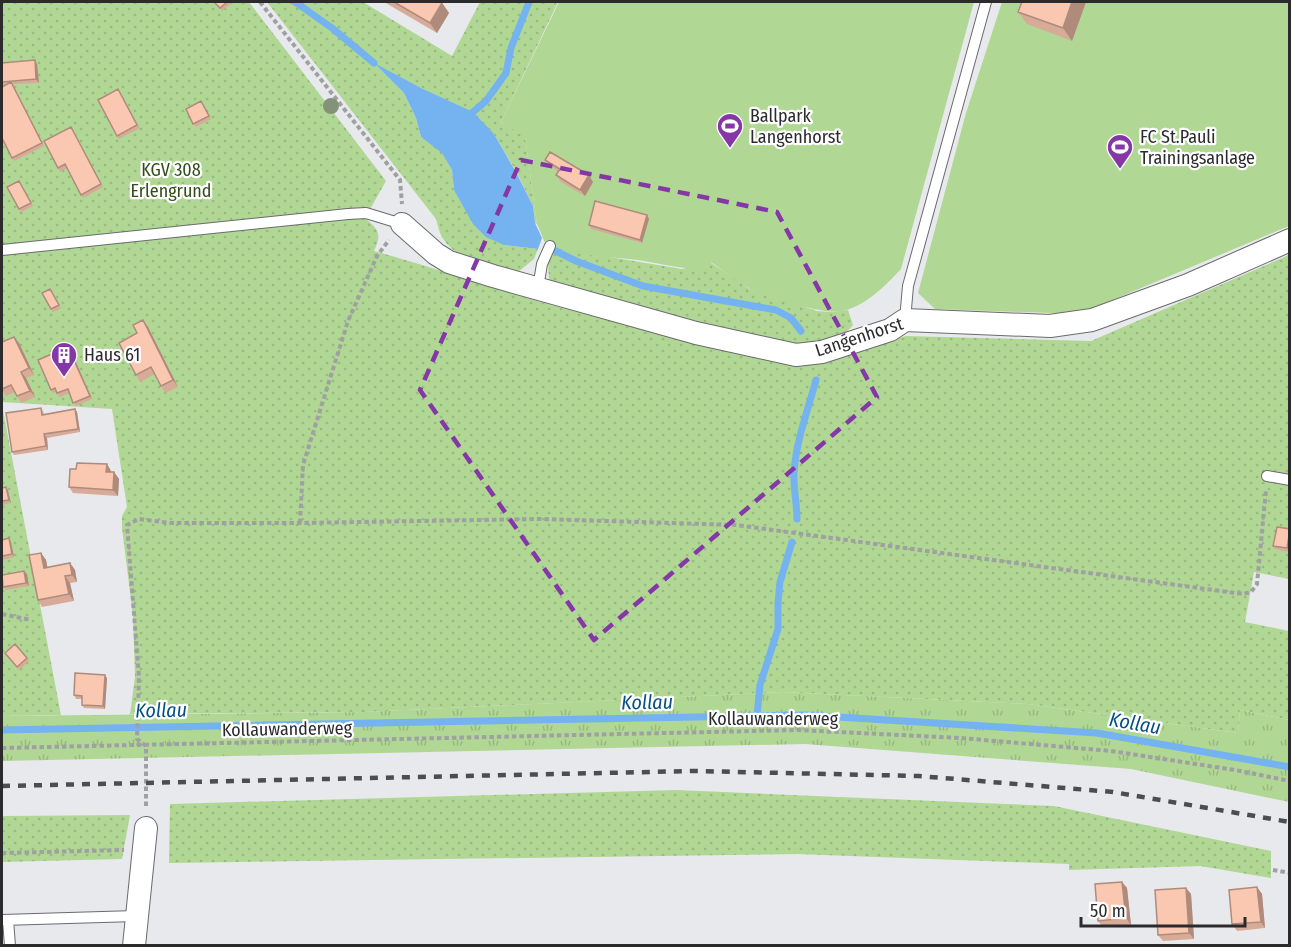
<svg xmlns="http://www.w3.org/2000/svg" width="1291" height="947" viewBox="0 0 1291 947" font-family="'Fira Sans Condensed',sans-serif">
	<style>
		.grass { fill: url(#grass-dots) }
		.park { fill: url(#park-tufts) }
		.pitch { fill: #b1d794 }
		.water { fill: #74b3f0 }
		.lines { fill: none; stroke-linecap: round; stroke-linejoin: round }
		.stream { stroke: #74b3f0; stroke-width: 7 }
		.lane-casing { stroke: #6a6b6e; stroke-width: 12 }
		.street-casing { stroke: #6a6b6e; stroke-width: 24 }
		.path { stroke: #9fa0a2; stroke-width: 4; stroke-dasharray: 4.5 3; stroke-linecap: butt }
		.lane { stroke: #fff; stroke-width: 10 }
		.street { stroke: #fff; stroke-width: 22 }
		.rail { stroke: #4c4d4f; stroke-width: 4.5; stroke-dasharray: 8 8; stroke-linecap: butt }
		.tree { fill: #849378 }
		.wall { fill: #d7ab98 }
		.shaded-wall { fill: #af8b7c }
		.building { fill: #fac7b1; stroke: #af8b7c; stroke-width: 1.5 }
		.marked { fill: none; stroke: #8537a8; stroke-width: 4.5; stroke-dasharray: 12 8; stroke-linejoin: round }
		.labels { text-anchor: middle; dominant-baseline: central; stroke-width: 4.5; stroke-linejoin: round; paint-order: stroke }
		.poi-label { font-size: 18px; fill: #2b2b2d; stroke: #fff; text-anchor: start }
		.park-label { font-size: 18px; fill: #324d19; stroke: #fff }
		.street-label { font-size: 18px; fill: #2b2b2d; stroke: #fff }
		.water-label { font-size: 20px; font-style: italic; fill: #054f86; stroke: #fff }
	</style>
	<defs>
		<pattern id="grass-dots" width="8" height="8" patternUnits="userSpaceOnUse" patternTransform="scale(1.5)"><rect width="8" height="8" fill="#b1d794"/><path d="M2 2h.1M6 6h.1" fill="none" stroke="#98b980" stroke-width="1.8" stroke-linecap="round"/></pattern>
		<pattern id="park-tufts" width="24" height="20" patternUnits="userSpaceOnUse" patternTransform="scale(1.5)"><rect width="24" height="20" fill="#b1d794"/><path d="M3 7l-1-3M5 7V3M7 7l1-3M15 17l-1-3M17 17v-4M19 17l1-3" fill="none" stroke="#98b980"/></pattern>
	</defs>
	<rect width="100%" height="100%" fill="#e8e9ec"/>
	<path class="grass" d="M 2,2 L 249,2 L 386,181 L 365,218 C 379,230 382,234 374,251 C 426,265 476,283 527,298 C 615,324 705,343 795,363 L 823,360 L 906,336 L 1091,341 L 1289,255 L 1289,579 L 1254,572 L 1245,622 L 1289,631 L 1289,720 L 1240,710 L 1238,733 L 1028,704 L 783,692 L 365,712 L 130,714 L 135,677 L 133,616 L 122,528 L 122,516 L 127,507 L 112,409 L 2,402 Z
		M 267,2 L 363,2 L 452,56 L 480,2 L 558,2 L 501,122 L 525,136 L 537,224 L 535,223 L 533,206 L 517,173 L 494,134 L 423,89 L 376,65 L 404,93 L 416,118 L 421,137 L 442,152 L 452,170 L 454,190 L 504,245 L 538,249 L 534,259 L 518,272 C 492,266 457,262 442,237 C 439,232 438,225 436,219 Z
		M 556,248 L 682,269 L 710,262 L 748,288 L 817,311 L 830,312 L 848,310 L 853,325 C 838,345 808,344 785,345 L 549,281 L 548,261 Z
		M 2,405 L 61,715 L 2,716 Z
		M 676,790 L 1054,806 L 1271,851 L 1271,878 L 1200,866 L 1069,870 L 1069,864 L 797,854 L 169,863 L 170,804 Z
		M 130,815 L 122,859 L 2,862 L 2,816 Z"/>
	<path class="park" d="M 783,692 L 1028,704 L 1238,733 L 1240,710 L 1289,720 L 1289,802 L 1131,769 L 805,744 L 2,761 L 2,716 L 365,712 Z"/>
	<path class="pitch" d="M 559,2 L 974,2 L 901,269 C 885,286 866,306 842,311 C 824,315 766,297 749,288 C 735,282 723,270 711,262 L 707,270 C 684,269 661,264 638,260 C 607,256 573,257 545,243 L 537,224 L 525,137 L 501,122 Z
		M 1002,2 L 1289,2 L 1289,226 L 1079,314 L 935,309 L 918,293 L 966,113 Z"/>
	<path class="water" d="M 374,63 L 423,89 L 473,112 L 494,134 L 517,174 L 533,206 L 535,223 L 542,238 L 538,249 L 504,245 L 486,237 L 473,224 L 454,190 L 452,170 L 442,153 L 421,137 L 416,118 L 404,93 Z"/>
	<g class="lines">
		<path class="stream" d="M 295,2 L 332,28 L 374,63
			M 473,112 L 486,101 L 506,73 L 511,48 L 529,2
			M 556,251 L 576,261 L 643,286 L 776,310 L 791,318 L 801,331
			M 797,519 C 797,503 793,487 794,472 C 796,441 808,410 816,380
			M 757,716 L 760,685 L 778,629 L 778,603 L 780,582 L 792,542
			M 2,730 L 805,715 L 1097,733 L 1290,767"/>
		<g class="lane-casing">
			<path id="lane" d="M 2,250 L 348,214 L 366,213 L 402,224
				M 538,288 L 542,264 L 550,246
				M 905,320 L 908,286 L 986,2
				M 1267,476 L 1290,480
				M 2,920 L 136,916
				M 8,920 L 10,946"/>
		</g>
		<g class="street-casing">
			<path id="street" d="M 402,224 L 436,254 L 449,262 L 493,276 L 696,333 L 796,355 L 822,352 L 890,330 L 905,320 L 1050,326 L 1092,320 L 1188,285 L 1290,240
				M 134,946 L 146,828"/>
		</g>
		<path class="path" d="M 260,2 L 400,180 L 402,204
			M 300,523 L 303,465 L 348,321 L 377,256 L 389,240
			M 2,614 L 31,620
			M 2,748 L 798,730 L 961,738 L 1111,751 L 1235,770 L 1290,781
			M 146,806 L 146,746 L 137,739 L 139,677 L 127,525 L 139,519 L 170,523 L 300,523 L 541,519 L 736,525 L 1243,594 L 1251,592 L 1257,584 L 1266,490
			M 2,853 L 124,850
			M 1273,870 L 1290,873"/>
		<use href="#lane" class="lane"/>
		<use href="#street" class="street"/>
		<path class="rail" d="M 2,786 L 694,771 L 919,776 L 1113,792 L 1290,822"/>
	</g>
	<circle class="tree" cx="331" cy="106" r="8"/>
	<path class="wall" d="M 214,2 L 233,2 L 222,11 Z
		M 384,2 L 439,2 L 442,3 L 449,13 L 437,33 Z
		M 1022,2 L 1086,2 L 1072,41 L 1027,24 L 1018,12 Z
		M 2,63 L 37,64 L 39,83 L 13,84 L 44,146 L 14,161 L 12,158 L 4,85 L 2,85 Z
		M 118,89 L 140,128 L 119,139 L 117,136 Z
		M 201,101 L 211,119 L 196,127 L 193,124 Z
		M 71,127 L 103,187 L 83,198 L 67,168 L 60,172 L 58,168 Z
		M 545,160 L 593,182 L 585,196 L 561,182 L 556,175 L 559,172 L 550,166 Z
		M 19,181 L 33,206 L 21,212 L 19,209 Z
		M 647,215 L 649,219 L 642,243 L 591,229 L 589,225 Z
		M 50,289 L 61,308 L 53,312 L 51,309 Z
		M 143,320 L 148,327 L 178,387 L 165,393 L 155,374 L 140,382 L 136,375 L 137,333 Z
		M 14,337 L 19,343 L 34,375 L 26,378 L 35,397 L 21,403 L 15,392 L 6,396 L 2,390 L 2,342 Z
		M 71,351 L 92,399 L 76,406 L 69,393 L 60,397 L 56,392 L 53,393 L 51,390 Z
		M 41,408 L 43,411 L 44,414 L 75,409 L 77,412 L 80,432 L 47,438 L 48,450 L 14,455 L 12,452 Z
		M 107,464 L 111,472 L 114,472 L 119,479 L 118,496 L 73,493 L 69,487 Z
		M 2,488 L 8,491 L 11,503 L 2,505 Z
		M 1290,529 L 1289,552 L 1275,549 L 1273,546 Z
		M 2,540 L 11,542 L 14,557 L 2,560 Z
		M 41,553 L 46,560 L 47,567 L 70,563 L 75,570 L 77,582 L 70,583 L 74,601 L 42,607 L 38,600 Z
		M 27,574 L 29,586 L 6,590 L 3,587 Z
		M 7,656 L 27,658 L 29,661 L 19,670 Z
		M 107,678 L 105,709 L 84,708 L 82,705 L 82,699 L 76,699 L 74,695 Z
		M 1122,882 L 1127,888 L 1131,925 L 1103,927 L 1098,921 Z
		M 1257,887 L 1262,894 L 1265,928 L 1237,931 L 1232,924 Z
		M 1186,888 L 1191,894 L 1194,939 L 1163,941 L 1158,935 Z"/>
	<path class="shaded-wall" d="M 1072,2 L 1086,2 L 1072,41 L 1063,28 Z
		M 442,3 L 449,13 L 437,33 L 430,23 Z
		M 35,60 L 37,64 L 39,83 L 36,79 Z
		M 589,175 L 593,182 L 585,196 L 580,190 Z
		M 647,215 L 649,219 L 642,243 L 640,240 Z
		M 143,320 L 148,327 L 178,387 L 173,380 Z
		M 14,337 L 19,343 L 34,375 L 29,368 Z
		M 68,347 L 71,351 L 92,399 L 90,396 Z
		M 21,372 L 26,378 L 35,397 L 30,391 Z
		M 75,409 L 77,412 L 80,432 L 78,429 Z
		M 44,434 L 47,438 L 48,450 L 46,446 Z
		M 107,464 L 111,471 L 111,479 L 106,472 Z
		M 114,472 L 119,479 L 118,496 L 113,490 Z
		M 6,487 L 8,491 L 11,503 L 9,500 Z
		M 1290,534 L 1290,549 L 1289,552 L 1287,548 Z
		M 9,538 L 11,542 L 14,557 L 12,554 Z
		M 41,553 L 46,560 L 49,575 L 44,568 Z
		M 70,563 L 75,570 L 77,582 L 72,575 Z
		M 24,571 L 27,574 L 29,586 L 26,583 Z
		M 65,576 L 70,583 L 74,601 L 69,594 Z
		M 105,675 L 107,678 L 105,709 L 103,706 Z
		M 1122,882 L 1127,888 L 1131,925 L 1126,918 Z
		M 1257,887 L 1262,894 L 1265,928 L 1261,922 Z
		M 1186,888 L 1191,894 L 1194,939 L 1189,933 Z"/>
	<path class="building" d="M 214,2 L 227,2 L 220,8 Z
		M 394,2 L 439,2 L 442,3 L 430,23 Z
		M 1022,2 L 1072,2 L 1063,28 L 1018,12 Z
		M 35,60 L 36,79 L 2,82 L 2,63 Z
		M 11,82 L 42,143 L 12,158 L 2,138 L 2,87 Z
		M 118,89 L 137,125 L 117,136 L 98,100 Z
		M 201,101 L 209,116 L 193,124 L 186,109 Z
		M 71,127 L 101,184 L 81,195 L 65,164 L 58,168 L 44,141 Z
		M 550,152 L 589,175 L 580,190 L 556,175 L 560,169 L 545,160 Z
		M 19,181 L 31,203 L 19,209 L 7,187 Z
		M 595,201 L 647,215 L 640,240 L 589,225 Z
		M 50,289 L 59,305 L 51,309 L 42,293 Z
		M 143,320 L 173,380 L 161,386 L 151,367 L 136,375 L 119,343 L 137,333 L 133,325 Z
		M 14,337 L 29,368 L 21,372 L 30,391 L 17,396 L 11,385 L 2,389 L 2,342 Z
		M 68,347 L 90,396 L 73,403 L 68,389 L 57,393 L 55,388 L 51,390 L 38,360 Z
		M 41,408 L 42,415 L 75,409 L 78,429 L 44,434 L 46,446 L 12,452 L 6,413 Z
		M 77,463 L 107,464 L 106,472 L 114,472 L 113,490 L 69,487 L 70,469 L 76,469 Z
		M 6,487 L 9,500 L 2,501 L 2,488 Z
		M 1277,527 L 1290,529 L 1287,548 L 1273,546 Z
		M 9,538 L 12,554 L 2,556 L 2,540 Z
		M 41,553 L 44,568 L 70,563 L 72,575 L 65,576 L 69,594 L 38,600 L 29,555 Z
		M 24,571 L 26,583 L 3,587 L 2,575 Z
		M 15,644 L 27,658 L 17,667 L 5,653 Z
		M 75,673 L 105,675 L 103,706 L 82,705 L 82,696 L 74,695 Z
		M 1122,882 L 1126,918 L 1098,921 L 1095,884 Z
		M 1257,887 L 1261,922 L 1232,924 L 1229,890 Z
		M 1186,888 L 1189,933 L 1158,935 L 1155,890 Z"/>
	<path class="marked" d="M 521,160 L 777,212 L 877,397 L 594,640 L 420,390 Z"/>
	<defs>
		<g id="stadium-pin" transform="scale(1.35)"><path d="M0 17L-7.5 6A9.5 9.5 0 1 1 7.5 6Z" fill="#8537a8" stroke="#fff"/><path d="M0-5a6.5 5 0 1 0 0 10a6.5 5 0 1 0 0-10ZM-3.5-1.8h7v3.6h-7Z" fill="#fff"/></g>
		<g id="building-pin" transform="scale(1.35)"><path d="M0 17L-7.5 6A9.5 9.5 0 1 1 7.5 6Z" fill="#8537a8" stroke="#fff"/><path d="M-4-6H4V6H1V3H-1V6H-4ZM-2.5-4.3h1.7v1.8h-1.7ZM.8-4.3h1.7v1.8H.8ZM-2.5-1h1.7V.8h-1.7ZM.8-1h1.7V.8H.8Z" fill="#fff"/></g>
	</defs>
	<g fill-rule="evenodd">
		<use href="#stadium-pin" x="730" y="126"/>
		<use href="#stadium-pin" x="1120" y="147"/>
		<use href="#building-pin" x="64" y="355"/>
	</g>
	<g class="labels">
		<g class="poi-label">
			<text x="750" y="116">Ballpark<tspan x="750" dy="21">Langenhorst</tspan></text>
			<text x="1140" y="137">FC St.Pauli<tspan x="1140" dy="21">Trainingsanlage</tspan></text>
			<text x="84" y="355">Haus 61</text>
		</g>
		<g class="park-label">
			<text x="171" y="170">KGV 308<tspan x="171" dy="21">Erlengrund</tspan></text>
		</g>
		<g class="street-label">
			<text transform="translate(859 337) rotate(-18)">Langenhorst</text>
			<text x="773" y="719">Kollauwanderweg</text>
			<text transform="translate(287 729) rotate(-1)">Kollauwanderweg</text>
		</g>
		<g class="water-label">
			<text transform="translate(647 702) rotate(-1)">Kollau</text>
			<text transform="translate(161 710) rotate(-1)">Kollau</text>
			<text transform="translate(1135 723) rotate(10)">Kollau</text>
		</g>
	</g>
	<rect width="1291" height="947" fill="none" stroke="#2b2b2d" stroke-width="6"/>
	<path d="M1081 917v9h164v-9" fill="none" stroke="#2b2b2d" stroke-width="3"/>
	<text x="1090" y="917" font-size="18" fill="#2b2b2d" stroke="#ffffff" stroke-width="4.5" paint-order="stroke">50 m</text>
</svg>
